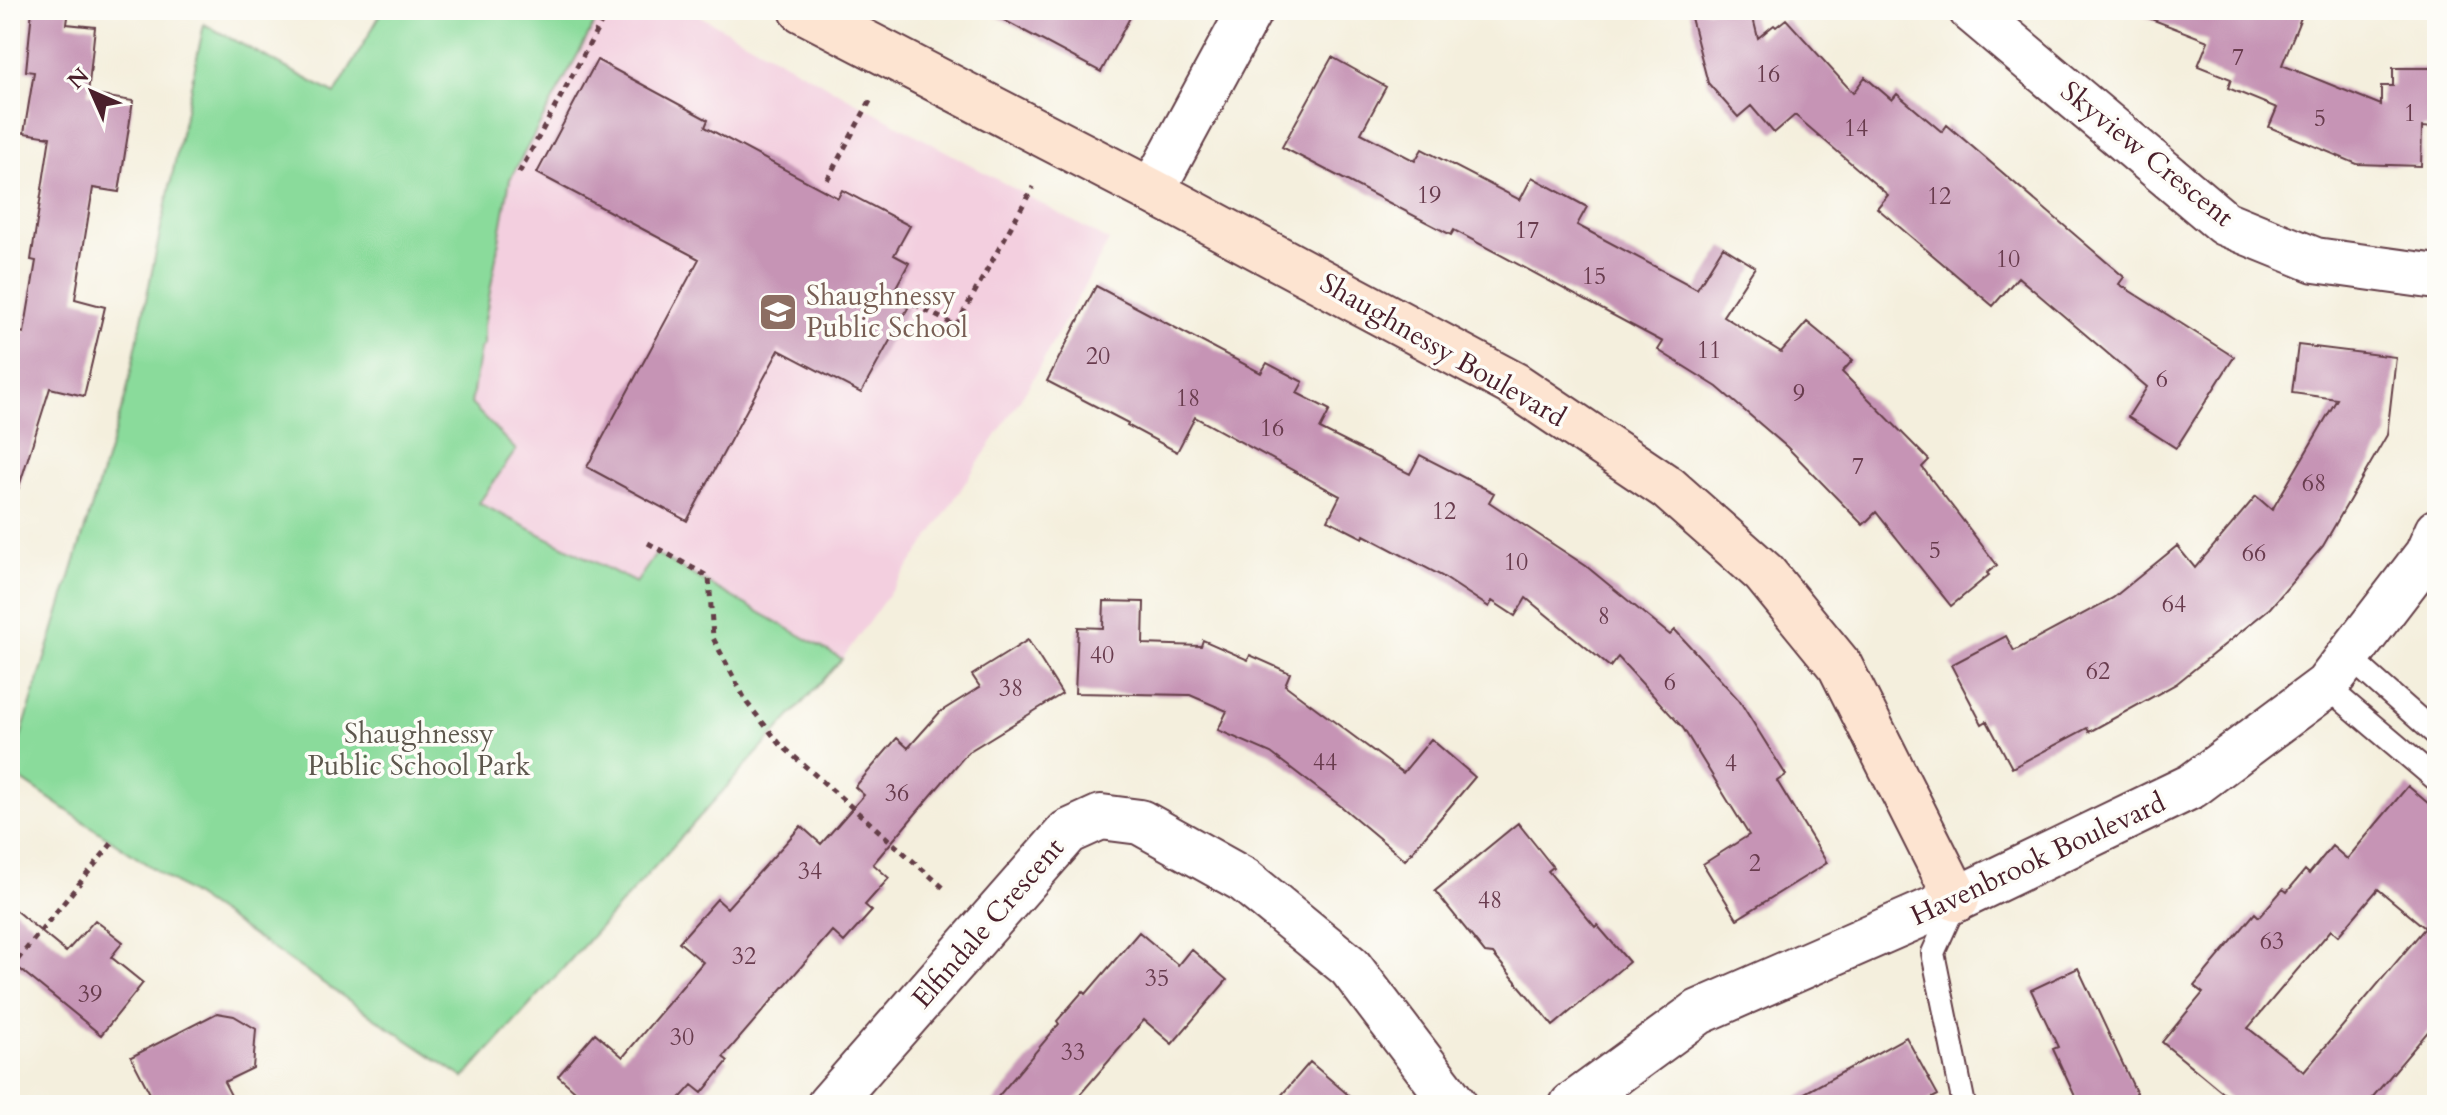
<svg xmlns="http://www.w3.org/2000/svg" width="2447" height="1115" viewBox="0 0 2447 1115" font-family="Cardo,serif">
	<style>
		.built { fill: #f3cfdf }
		.green { fill: #8adb9b; stroke: #6a7d63; stroke-width: 2 }
		.building { fill: #c694b5; fill-rule: evenodd }
		.lines { fill: none; stroke-linecap: round; stroke-linejoin: round }
		.lane-casing { stroke: #643e46; stroke-width: 26 }
		.street-casing { stroke: #643e46; stroke-width: 48 }
		.secondary-casing { stroke: #643e46; stroke-width: 48 }
		.path { stroke: #643e46; stroke-width: 5; stroke-dasharray: 6 6; stroke-linecap: butt }
		.lane { stroke: #fff; stroke-width: 22 }
		.street { stroke: #fff; stroke-width: 44 }
		.secondary { stroke: #fde4d1; stroke-width: 44 }
		.labels { text-anchor: middle; dominant-baseline: central; stroke-width: 7; stroke-linejoin: round; paint-order: stroke }
		.number-label { font-size: 24px; fill: #693c4e }
		.street-label { font-size: 28px; fill: #4a1f2b; stroke: #fdfcf7 }
		.education-label { font-size: 28px; fill: #785e54; stroke: #fdfcf7; text-anchor: start }
		.park-label { font-size: 28px; fill: #5d574d; stroke: #fdfcf7 }
	</style>
	<rect width="100%" height="100%" fill="#fdfcf7"/>
	<filter id="ink" filterUnits="userSpaceOnUse"><feTurbulence type="fractalNoise" baseFrequency=".0125" numOctaves="2"/><feDisplacementMap in="SourceGraphic" scale="16" xChannelSelector="R" yChannelSelector="G"/><feConvolveMatrix kernelMatrix="1 2 1 2 8 2 1 2 1" color-interpolation-filters="sRGB"/></filter>
	<filter id="wash" filterUnits="userSpaceOnUse"><feTurbulence type="fractalNoise" baseFrequency=".006" numOctaves="4" result="noise"/><feDisplacementMap in="SourceGraphic" scale="32" xChannelSelector="R" yChannelSelector="G"/><feGaussianBlur stdDeviation="1.8" result="paint"/><feColorMatrix in="noise" values="0 0 0 0 0 0 0 0 0 0 0 0 0 0 0 0 0 1.4 0 .05"/><feComposite in="paint" operator="in"/></filter>
	<g filter="url(#wash)">
		<rect width="100%" height="100%" fill="#f4efdd"/>
		<path class="built" d="M 602,10 L 689,10 L 1109,241 L 1030,384 L 929,538 L 842,659 L 656,554 L 636,583 L 479,503 L 471,404 L 510,179 Z"/>
		<path class="green" d="M 383,10 L 602,10 L 510,179 L 484,325 L 484,345 L 480,349 L 471,404 L 516,450 L 479,503 L 636,583 L 656,554 L 842,659 L 464,1078 L 10,772 L 126,395 L 204,24 L 335,94 Z"/>
		<g id="blocks">
			<path class="building" d="M 32,10 L 69,10 L 67,24 L 95,27 L 88,94 L 133,101 L 119,192 L 93,188 L 75,299 L 105,307 L 84,396 L 50,388 L 17,493 L 10,492 L 10,329 L 24,333 L 36,261 L 31,260 L 50,137 L 24,133 L 34,72 L 26,71 Z
				M 985,10 L 1134,10 L 1101,72 Z
				M 1689,10 L 1751,10 L 1758,38 L 1774,25 L 1776,27 L 1786,19 L 1853,93 L 1865,77 L 1892,100 L 1897,94 L 1942,132 L 1947,125 L 2124,277 L 2119,284 L 2234,357 L 2176,448 L 2128,417 L 2147,387 L 2018,277 L 1993,306 L 1877,208 L 1888,195 L 1795,115 L 1774,133 L 1751,106 L 1738,117 L 1708,83 Z
				M 2134,10 L 2304,10 L 2282,65 L 2381,105 L 2381,86 L 2393,86 L 2393,68 L 2437,68 L 2437,128 L 2422,127 L 2421,166 L 2357,164 L 2269,127 L 2277,108 L 2228,88 L 2231,79 L 2198,66 L 2208,41 L 2133,12 Z
				M 1332,57 L 1386,87 L 1361,133 L 1415,161 L 1422,149 L 1520,200 L 1532,177 L 1587,207 L 1577,225 L 1697,289 L 1723,247 L 1755,267 L 1723,316 L 1781,352 L 1807,322 L 1853,360 L 1842,372 L 1929,460 L 1922,467 L 1997,565 L 1987,573 L 1989,575 L 1951,606 L 1876,512 L 1863,525 L 1787,447 L 1717,387 L 1658,350 L 1663,342 L 1454,230 L 1451,235 L 1282,147 Z
				M 597,60 L 708,120 L 705,127 L 838,198 L 842,190 L 910,226 L 894,255 L 909,263 L 890,298 L 908,308 L 861,393 L 779,350 L 687,521 L 587,467 L 699,259 L 537,173 Z
				M 1096,286 L 1261,373 L 1267,363 L 1303,382 L 1297,393 L 1330,410 L 1320,429 L 1410,474 L 1420,455 L 1494,493 L 1489,502 L 1586,566 L 1670,635 L 1675,630 L 1739,700 L 1786,775 L 1777,781 L 1827,863 L 1737,919 L 1703,864 L 1749,835 L 1683,728 L 1618,657 L 1610,667 L 1526,598 L 1515,616 L 1492,601 L 1489,607 L 1442,576 L 1364,535 L 1363,538 L 1328,520 L 1340,496 L 1195,417 L 1177,452 L 1127,425 L 1128,423 L 1047,381 Z
				M 2298,345 L 2396,357 L 2387,435 L 2323,546 L 2270,608 L 2176,684 L 2089,732 L 2087,728 L 2012,768 L 1987,721 L 1982,724 L 1951,665 L 2006,636 L 2014,651 L 2113,598 L 2177,546 L 2195,568 L 2256,496 L 2272,510 L 2337,399 L 2292,393 Z
				M 1104,601 L 1144,602 L 1143,644 L 1201,646 L 1203,640 L 1248,660 L 1250,655 L 1290,673 L 1285,685 L 1403,773 L 1431,739 L 1475,777 L 1405,860 L 1342,807 L 1271,753 L 1218,730 L 1227,711 L 1190,695 L 1075,693 L 1078,627 L 1103,628 Z
				M 1028,640 L 1062,694 L 968,752 L 873,864 L 889,878 L 865,905 L 872,911 L 844,942 L 832,931 L 723,1057 L 728,1061 L 702,1093 L 692,1085 L 674,1105 L 591,1105 L 558,1076 L 595,1033 L 623,1057 L 703,962 L 679,942 L 717,899 L 727,908 L 801,826 L 821,844 L 864,795 L 855,787 L 897,738 L 908,748 L 940,712 L 980,687 L 972,675 Z
				M 2408,786 L 2437,811 L 2437,1021 L 2366,1105 L 2238,1105 L 2162,1042 L 2203,993 L 2194,986 L 2255,913 L 2259,917 L 2283,889 L 2287,892 L 2305,870 L 2309,874 L 2332,846 L 2347,859 ZM 2378,889 L 2425,928 L 2304,1072 L 2248,1028 L 2331,930 L 2338,936 Z
				M 1518,823 L 1553,867 L 1548,871 L 1595,927 L 1597,925 L 1629,962 L 1553,1026 L 1493,954 L 1485,953 L 1435,891 Z
				M 10,906 L 66,952 L 95,920 L 123,942 L 111,957 L 143,983 L 101,1035 L 10,961 Z
				M 1139,932 L 1178,965 L 1191,949 L 1227,980 L 1172,1044 L 1144,1020 L 1071,1105 L 991,1105 L 1059,1024 L 1057,1021 L 1083,991 L 1086,994 Z
				M 2078,968 L 2142,1105 L 2079,1105 L 2053,1049 L 2058,1047 L 2031,990 Z
				M 217,1013 L 234,1016 L 256,1029 L 253,1068 L 224,1082 L 236,1105 L 156,1105 L 131,1057 Z
				M 1906,1037 L 1938,1095 L 1919,1105 L 1783,1105 Z
				M 1310,1062 L 1360,1105 L 1273,1105 Z"/>
		</g>
	</g>
	<g filter="url(#ink)">
		<use href="#blocks" fill-opacity="0" stroke="#643e46" stroke-width="2"/>
		<g class="lines">
			<g class="lane-casing">
				<path id="lane" d="M 2350,658 L 2437,735
					M 2326,686 L 2437,780
					M 1956,902 L 1933,953 L 1964,1105"/>
			</g>
			<g class="street-casing">
				<path id="street" d="M 1971,10 L 2224,223 L 2315,260 L 2437,277
					M 1152,191 L 1250,10
					M 829,1105 L 1068,832 L 1101,817 L 1140,822 L 1244,880 L 1350,967 L 1455,1105
					M 1572,1105 L 1699,1012 L 1957,899 L 2192,786 L 2326,686 L 2427,554 L 2437,531"/>
			</g>
			<g class="secondary-casing">
				<path id="secondary" d="M 802,10 L 1152,191 L 1515,385 L 1668,488 L 1764,573 L 1840,666 L 1957,899"/>
			</g>
			<path class="path" d="M 519,173 L 608,10
				M 827,180 L 870,101
				M 893,293 L 956,326 L 1033,187
				M 648,543 L 709,577 L 713,638 L 747,703 L 780,744 L 946,890
				M 10,969 L 113,842"/>
			<use href="#lane" class="lane"/>
			<use href="#street" class="street"/>
			<use href="#secondary" class="secondary"/>
		</g>
	</g>
	<defs>
		<g id="school-square" transform="scale(2)"><rect x="-9" y="-9" width="18" height="18" rx="4" fill="#8d6e63" stroke="#fdfcf7"/><path d="M0-5L7-2L0 1L-7-2ZM-4 1L0 2.5L4 1V4Q0 6-4 4Z" fill="#fff"/></g>
	</defs>
	<g fill-rule="evenodd">
		<use href="#school-square" x="778" y="312"/>
	</g>
	<g class="labels">
		<g class="number-label">
			<text x="2238" y="57">7</text>
			<text x="1768" y="74">16</text>
			<text x="2410" y="113">1</text>
			<text x="2320" y="118">5</text>
			<text x="1856" y="128">14</text>
			<text x="1429" y="195">19</text>
			<text x="1939" y="196">12</text>
			<text x="1527" y="230">17</text>
			<text x="2008" y="259">10</text>
			<text x="1594" y="276">15</text>
			<text x="1709" y="350">11</text>
			<text x="1098" y="356">20</text>
			<text x="2162" y="379">6</text>
			<text x="1799" y="393">9</text>
			<text x="1188" y="398">18</text>
			<text x="1272" y="428">16</text>
			<text x="1858" y="466">7</text>
			<text x="2314" y="483">68</text>
			<text x="1444" y="511">12</text>
			<text x="1935" y="550">5</text>
			<text x="2254" y="553">66</text>
			<text x="1516" y="562">10</text>
			<text x="2174" y="604">64</text>
			<text x="1604" y="616">8</text>
			<text x="1102" y="655">40</text>
			<text x="2098" y="671">62</text>
			<text x="1670" y="682">6</text>
			<text x="1011" y="688">38</text>
			<text x="1325" y="762">44</text>
			<text x="1731" y="763">4</text>
			<text x="897" y="793">36</text>
			<text x="1755" y="863">2</text>
			<text x="810" y="871">34</text>
			<text x="1490" y="900">48</text>
			<text x="2272" y="941">63</text>
			<text x="744" y="956">32</text>
			<text x="1157" y="978">35</text>
			<text x="90" y="994">39</text>
			<text x="682" y="1037">30</text>
			<text x="1073" y="1052">33</text>
		</g>
		<g class="street-label">
			<text transform="translate(2147 154) rotate(39)">Skyview Crescent</text>
			<text transform="translate(1443 350) rotate(30)">Shaughnessy Boulevard</text>
			<text transform="translate(2038 859) rotate(-25)">Havenbrook Boulevard</text>
			<text transform="translate(988 923) rotate(-49)">Elfindale Crescent</text>
		</g>
		<g class="education-label">
			<text x="806" y="296">Shaughnessy<tspan x="806" dy="32">Public School</tspan></text>
		</g>
		<g class="park-label">
			<text x="419" y="734">Shaughnessy<tspan x="419" dy="32">Public School Park</tspan></text>
		</g>
	</g>
	<rect width="2447" height="1115" fill="none" stroke="#fdfcf7" stroke-width="40"/>
	<g transform="translate(92 92) rotate(315)" stroke="#fdfcf7" stroke-width="6" paint-order="stroke">
	<path d="M0-6L14 30L0 20L-14 30Z" fill="#4a1f2b"/>
	<text y="-12" font-size="22" font-weight="bold" text-anchor="middle" fill="#4a1f2b">N</text>
	</g>
</svg>
